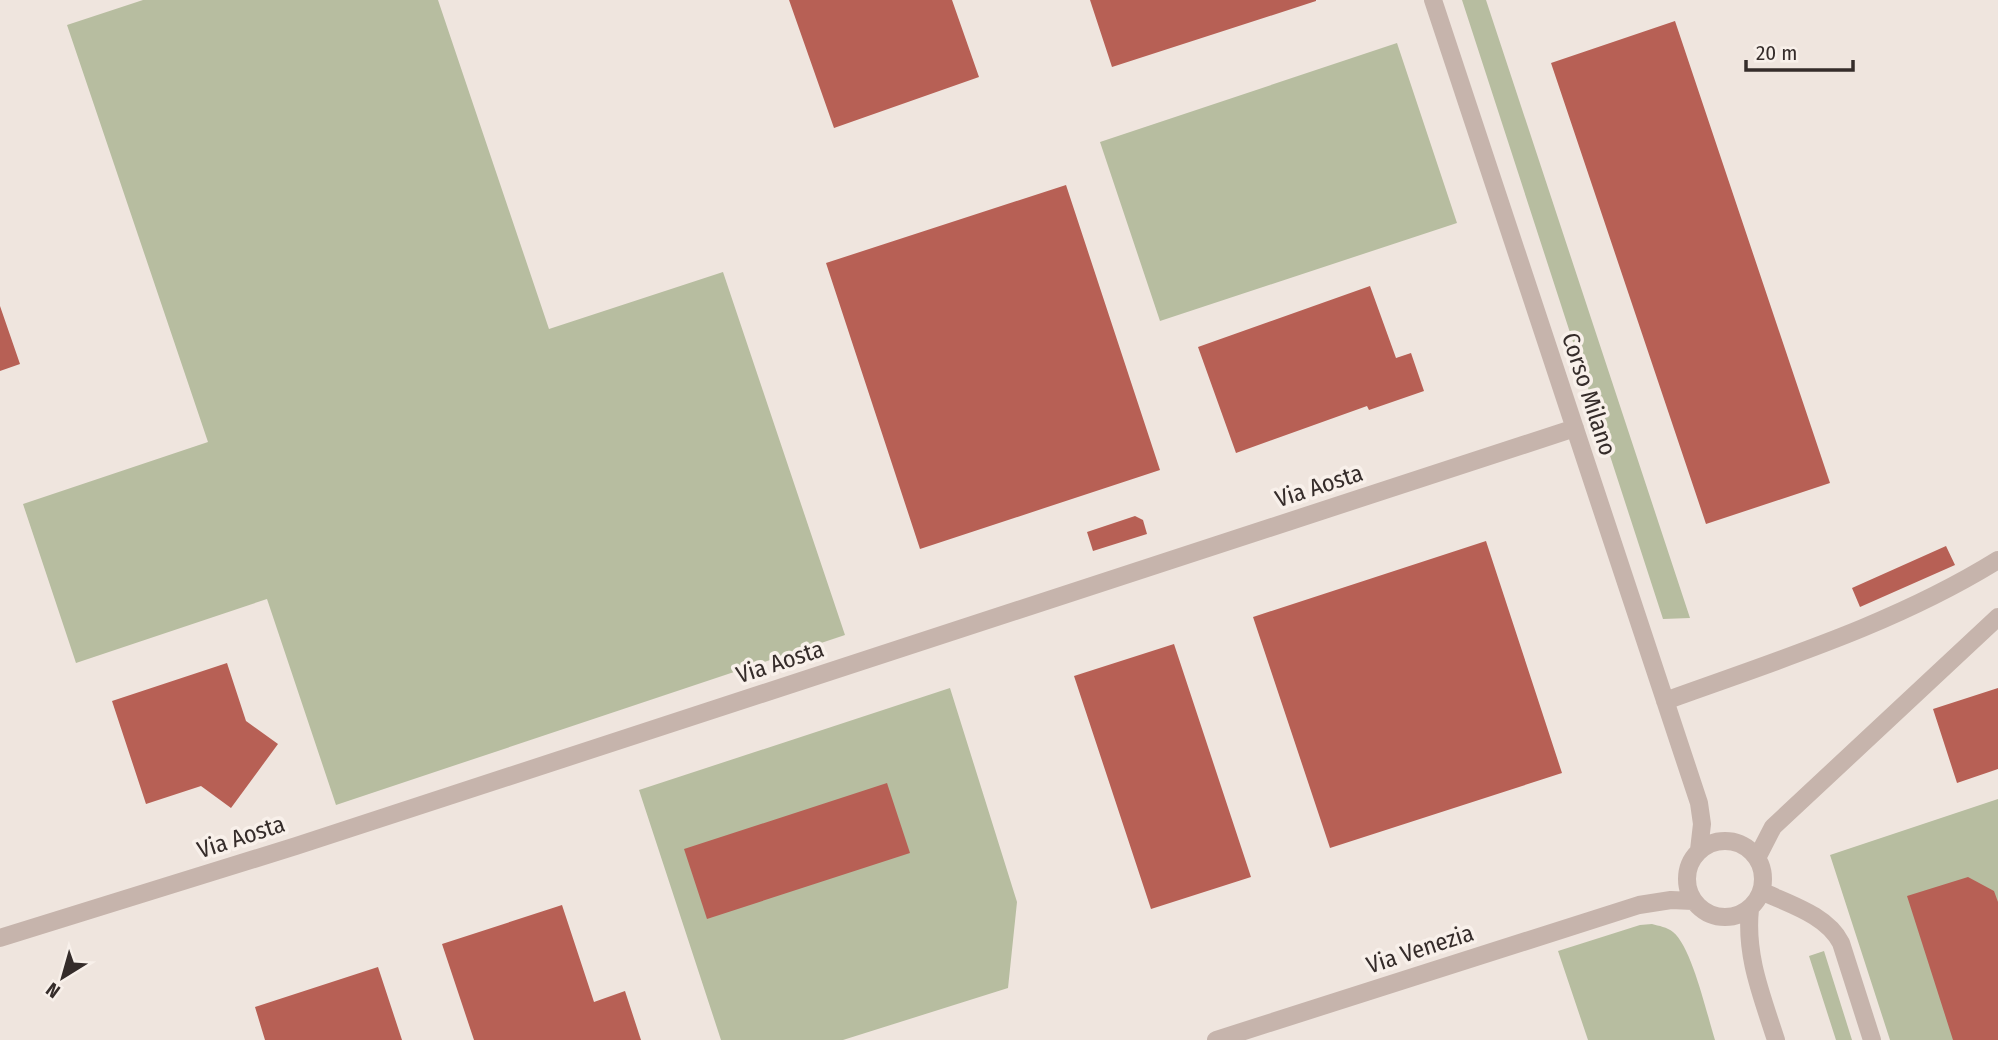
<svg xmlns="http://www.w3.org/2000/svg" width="1998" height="1040" viewBox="0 0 1998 1040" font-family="'Fira Sans Condensed',sans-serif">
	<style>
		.green { fill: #b7bda0 }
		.building { fill: #b76055 }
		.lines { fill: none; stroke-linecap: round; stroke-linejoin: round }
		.minor { stroke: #c6b4ac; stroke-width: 18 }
		.labels { text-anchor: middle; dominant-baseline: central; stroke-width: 7; stroke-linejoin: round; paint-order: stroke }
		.street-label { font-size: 24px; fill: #352c2a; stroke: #f8f0ea }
	</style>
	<rect width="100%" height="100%" fill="#efe5de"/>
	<path class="green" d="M 143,0 L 438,0 L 549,329 L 723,272 L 845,635 L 336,805 L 267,599 L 76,663 L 23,504 L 208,442 L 67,25 Z
		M 1462,0 L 1486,0 L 1690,618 L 1663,619 Z
		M 1397,43 L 1457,223 L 1160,321 L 1100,142 Z
		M 950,688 L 1017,902 L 1008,988 L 843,1040 L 721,1040 L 639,790 Z
		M 1998,799 L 1998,1040 L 1890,1040 L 1830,855 Z
		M 1652,924 C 1659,926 1667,927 1673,932 C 1692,947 1707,1015 1715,1040 L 1588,1040 L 1558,951 L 1640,925 Z
		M 1824,951 L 1852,1040 L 1836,1040 L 1809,956 Z"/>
	<path class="building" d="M 789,0 L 952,0 L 979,77 L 834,128 Z
		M 1090,0 L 1316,0 L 1316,1 L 1112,67 Z
		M 1675,21 L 1830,483 L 1706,524 L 1551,63 Z
		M 1066,185 L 1160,470 L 920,549 L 826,263 Z
		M 1370,286 L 1396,358 L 1411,353 L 1424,391 L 1369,410 L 1367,406 L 1236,453 L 1198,347 Z
		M 0,306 L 20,364 L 0,371 Z
		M 1135,516 L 1143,520 L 1147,534 L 1093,551 L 1087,532 Z
		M 1486,541 L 1562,773 L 1330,848 L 1253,617 Z
		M 1946,546 L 1955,565 L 1860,607 L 1852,588 Z
		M 1174,644 L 1251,877 L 1151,909 L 1074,676 Z
		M 227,663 L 246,721 L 278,744 L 231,808 L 201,786 L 146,804 L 112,701 Z
		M 1998,688 L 1998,769 L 1957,783 L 1933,709 Z
		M 887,783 L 910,853 L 707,919 L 684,849 Z
		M 1968,877 L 1994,891 L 1998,902 L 1998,1040 L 1953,1040 L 1907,896 Z
		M 562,905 L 594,1002 L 625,991 L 641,1040 L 474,1040 L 442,944 Z
		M 378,967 L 402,1040 L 265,1040 L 255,1007 Z"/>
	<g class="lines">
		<path class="minor" d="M 1433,0 L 1699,803 L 1702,824 L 1699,850
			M 1665,701 C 1778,660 1895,624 1998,560
			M1687 879a38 38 0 1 1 76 0a38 38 0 1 1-76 0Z
			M 1757,858 L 1773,827 L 1998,617
			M 1761,891 C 1789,904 1827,915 1841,943 L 1872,1040
			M 1750,909 C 1745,956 1762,996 1776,1040
			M 0,938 L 296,846 L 1575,428
			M 1216,1040 L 1639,905 L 1671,900 L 1693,901"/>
	</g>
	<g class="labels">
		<g class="street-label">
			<text transform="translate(1589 394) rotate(72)">Corso Milano</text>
			<text transform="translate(1319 486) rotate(-18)">Via Aosta</text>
			<text transform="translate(780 662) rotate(-18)">Via Aosta</text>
			<text transform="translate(241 837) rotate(-18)">Via Aosta</text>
			<text transform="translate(1420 949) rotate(-18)">Via Venezia</text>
		</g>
	</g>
	<g transform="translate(63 977) rotate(217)" stroke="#f8f0ea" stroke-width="5" paint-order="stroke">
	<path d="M0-5L12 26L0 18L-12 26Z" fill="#352c2a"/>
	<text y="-10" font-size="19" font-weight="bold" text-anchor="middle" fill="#352c2a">N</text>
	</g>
	<path d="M1746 60v10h107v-10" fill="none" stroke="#352c2a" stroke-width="3.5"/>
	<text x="1756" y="60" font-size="21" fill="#352c2a" stroke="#f8f0ea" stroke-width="5" paint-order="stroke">20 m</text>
</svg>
